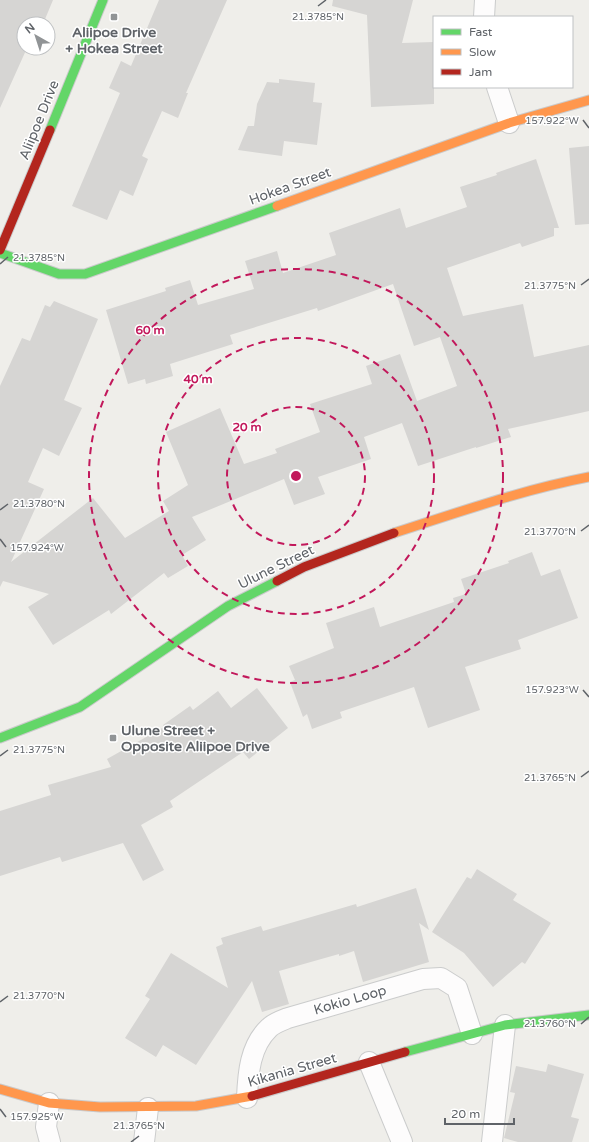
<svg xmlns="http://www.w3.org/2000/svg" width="589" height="1142" viewBox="0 0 589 1142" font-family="'Varela Round',sans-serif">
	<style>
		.building { fill: #d6d5d3 }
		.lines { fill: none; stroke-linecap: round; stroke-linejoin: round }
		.street-casing { stroke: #cbcccc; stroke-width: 22 }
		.fast-casing { stroke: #cacacb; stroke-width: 11 }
		.slow-casing { stroke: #cacacb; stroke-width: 11 }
		.jam-casing { stroke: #cacacb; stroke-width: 11 }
		.street { stroke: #fdfcfc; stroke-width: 20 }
		.fast { stroke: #63d668; stroke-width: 9 }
		.slow { stroke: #ff974d; stroke-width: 9 }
		.jam { stroke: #b3261e; stroke-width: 9 }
		.ticks { fill: none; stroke: #5f6368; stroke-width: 1.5 }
		.ring { fill: none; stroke: #c2185b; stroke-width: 2; stroke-dasharray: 7 5 }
		.poi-dot { fill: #919496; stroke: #fff; stroke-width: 1.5 }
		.labels { text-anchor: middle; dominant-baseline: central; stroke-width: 3; stroke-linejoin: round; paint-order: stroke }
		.poi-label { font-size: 14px; font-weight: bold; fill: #5f6368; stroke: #fff }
		.street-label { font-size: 14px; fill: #5f6368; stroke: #fff }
		.ticks-label { font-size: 10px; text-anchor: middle; fill: #5f6368; stroke: #fff; stroke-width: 3; stroke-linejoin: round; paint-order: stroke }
		.centre { fill: #c2185b; stroke: #fff; stroke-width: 2 }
		.ring-label { font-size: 12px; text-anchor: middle; font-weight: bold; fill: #c2185b; stroke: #fff; stroke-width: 3; stroke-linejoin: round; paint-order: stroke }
	</style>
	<rect width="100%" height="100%" fill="#efeeea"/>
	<path class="building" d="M 0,0 L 53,0 L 43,24 L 38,22 L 38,24 L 24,24 L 24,48 L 27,48 L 0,108 Z
		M 159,0 L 227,0 L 186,93 L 188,93 L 178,118 L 162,111 L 142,156 L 148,159 L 133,196 L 120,190 L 107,220 L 72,206 L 120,93 L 109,88 L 121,61 L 131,66 Z
		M 333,0 L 413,0 L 402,43 L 434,42 L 434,104 L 371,107 L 367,15 L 332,6 Z
		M 279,79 L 315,83 L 313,102 L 322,103 L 317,145 L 284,141 L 282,156 L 238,150 L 248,126 L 254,126 L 257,104 L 267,82 L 279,83 Z
		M 589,146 L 589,224 L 575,225 L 569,148 Z
		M 536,159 L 559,228 L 554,228 L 554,236 L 522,247 L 520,243 L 447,268 L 463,316 L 523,304 L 534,357 L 589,345 L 589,411 L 508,429 L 511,437 L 476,448 L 476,447 L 418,466 L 402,423 L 364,437 L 371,459 L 318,477 L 325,494 L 294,505 L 284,479 L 192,517 L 206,540 L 182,555 L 188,566 L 168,578 L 164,573 L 111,614 L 109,610 L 53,645 L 28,607 L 49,594 L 3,581 L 0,587 L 0,386 L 22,338 L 30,341 L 45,305 L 50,307 L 54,301 L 98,319 L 64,400 L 82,408 L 59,456 L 43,448 L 28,482 L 44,489 L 11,562 L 93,498 L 125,538 L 169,511 L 163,501 L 188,485 L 166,432 L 220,408 L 244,464 L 277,453 L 275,449 L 320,432 L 310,404 L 372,384 L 366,366 L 400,354 L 417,401 L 457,386 L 440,337 L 414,346 L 393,284 L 318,311 L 317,308 L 230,335 L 233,344 L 170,364 L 173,376 L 146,384 L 145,379 L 128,384 L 106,310 L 166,291 L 165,288 L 190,280 L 198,305 L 254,289 L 245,261 L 277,251 L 283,273 L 336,255 L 329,233 L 400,208 L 406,228 L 467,207 L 460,187 L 497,175 L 496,173 Z
		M 532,552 L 541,576 L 560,569 L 578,618 L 518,640 L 521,649 L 465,667 L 480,710 L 428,728 L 414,687 L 340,712 L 342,718 L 312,729 L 307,714 L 303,717 L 290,682 L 295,680 L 289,666 L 334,648 L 326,623 L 374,607 L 380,627 L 454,602 L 453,598 L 466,594 L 461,579 L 509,563 L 508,561 Z
		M 257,688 L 288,728 L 249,759 L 243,752 L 170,801 L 173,807 L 141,825 L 164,870 L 143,881 L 123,843 L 62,862 L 60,857 L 0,876 L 0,811 L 51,795 L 48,785 L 111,767 L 107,759 L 164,727 L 163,725 L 190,706 L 193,710 L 218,691 L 231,708 Z
		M 477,869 L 517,894 L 513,900 L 551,923 L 525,964 L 522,962 L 493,987 L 464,953 L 432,932 L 467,877 L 471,879 Z
		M 416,888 L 429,930 L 419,923 L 429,962 L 363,982 L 354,951 L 339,956 L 339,954 L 279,971 L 289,1004 L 262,1012 L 252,981 L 196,1065 L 163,1045 L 156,1057 L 125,1038 L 150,999 L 145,996 L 171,953 L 228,988 L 216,947 L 223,944 L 221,938 L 261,926 L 263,931 L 356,904 L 357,907 Z
		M 548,1064 L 584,1074 L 571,1117 L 579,1119 L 572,1142 L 518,1142 L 504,1138 L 515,1093 L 510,1092 L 516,1066 L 546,1072 Z"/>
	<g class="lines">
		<g class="street-casing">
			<path id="street" d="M 484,17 L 485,0
				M 497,87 L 509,123
				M 369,1062 L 402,1142
				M 247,1098 C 248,1073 250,1046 269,1028 C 274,1023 283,1020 288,1018 L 423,979 L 441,978 L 457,988 L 472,1034
				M 49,1103 L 46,1127 L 50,1142
				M 144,1142 L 148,1108
				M 492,1142 L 505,1025"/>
		</g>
		<g class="fast-casing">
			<path id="fast" d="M 50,130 L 103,0
				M 0,253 L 59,274 L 85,274 L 277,206
				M 0,738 L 80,707 L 228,606 L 277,581
				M 405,1052 L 505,1025 L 589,1015"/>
		</g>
		<g class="slow-casing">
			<path id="slow" d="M 277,206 L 509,123 L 589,100
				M 394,533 C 459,512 522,490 589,477
				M 0,1089 L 49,1103 L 100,1107 L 196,1106 L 252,1096"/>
		</g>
		<g class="jam-casing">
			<path id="jam" d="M 0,250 L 50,130
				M 277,581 L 304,567 L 394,533
				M 252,1096 L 405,1052"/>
		</g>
		<use href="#street" class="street"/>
		<use href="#fast" class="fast"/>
		<use href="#slow" class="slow"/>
		<use href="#jam" class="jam"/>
	</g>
	<path class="ticks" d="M 318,6 L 326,0M 583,120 L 589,128M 0,264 L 8,257M 581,285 L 589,279M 0,510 L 8,504M 581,531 L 589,525M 0,539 L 6,547M 583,690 L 589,697M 0,756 L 8,750M 581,777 L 589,771M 0,1002 L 8,996M 581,1024 L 589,1017M 0,1109 L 6,1117M 131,1142 L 139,1136"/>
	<g class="ring">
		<circle cx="296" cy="476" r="69"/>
		<circle cx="296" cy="476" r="138"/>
		<circle cx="296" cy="476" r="207"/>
	</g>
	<g class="poi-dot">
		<rect x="110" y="13" width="8" height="8" rx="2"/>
		<rect x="109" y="734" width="8" height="8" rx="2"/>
	</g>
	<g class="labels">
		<g class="poi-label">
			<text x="114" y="32">Aliipoe Drive<tspan x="114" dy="16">+ Hokea Street</tspan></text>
			<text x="121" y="730" text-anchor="start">Ulune Street +<tspan x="121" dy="16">Opposite Aliipoe Drive</tspan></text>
		</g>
		<g class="street-label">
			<text transform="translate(39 120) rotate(-68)">Aliipoe Drive</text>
			<text transform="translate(290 186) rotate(-20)">Hokea Street</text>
			<text transform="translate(276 567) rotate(-26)">Ulune Street</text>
			<text transform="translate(350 1000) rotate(-16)">Kokio Loop</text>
			<text transform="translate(292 1070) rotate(-16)">Kikania Street</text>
		</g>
	</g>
	<g class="ticks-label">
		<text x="318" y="20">21.3785°N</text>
		<text x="552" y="124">157.922°W</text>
		<text x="39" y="261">21.3785°N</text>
		<text x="550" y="289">21.3775°N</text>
		<text x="39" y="507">21.3780°N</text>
		<text x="550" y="535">21.3770°N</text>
		<text x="37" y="551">157.924°W</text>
		<text x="552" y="693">157.923°W</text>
		<text x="39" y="753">21.3775°N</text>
		<text x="550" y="781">21.3765°N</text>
		<text x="39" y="999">21.3770°N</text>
		<text x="550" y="1027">21.3760°N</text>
		<text x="37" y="1120">157.925°W</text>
		<text x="139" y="1129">21.3765°N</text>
	</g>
	<circle cx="296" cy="476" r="6" class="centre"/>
	<g class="ring-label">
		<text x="150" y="334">60 m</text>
		<text x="198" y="383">40 m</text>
		<text x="247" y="431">20 m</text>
	</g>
	<rect x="433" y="16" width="140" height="72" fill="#ffffff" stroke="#bfc1c3"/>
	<rect x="441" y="29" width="20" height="6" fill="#63d668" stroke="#bfc1c3"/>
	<text x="469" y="36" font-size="12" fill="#5f6368">Fast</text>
	<rect x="441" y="49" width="20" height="6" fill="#ff974d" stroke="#bfc1c3"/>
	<text x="469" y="56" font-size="12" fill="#5f6368">Slow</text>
	<rect x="441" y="69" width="20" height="6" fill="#b3261e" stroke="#bfc1c3"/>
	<text x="469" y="76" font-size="12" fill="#5f6368">Jam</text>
	<g transform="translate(36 36) rotate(321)"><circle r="19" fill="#ffffff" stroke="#bfc1c3"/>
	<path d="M0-3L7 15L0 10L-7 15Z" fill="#919496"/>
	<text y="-6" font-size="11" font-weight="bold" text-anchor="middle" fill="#5f6368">N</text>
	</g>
	<path d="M445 1118v6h69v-6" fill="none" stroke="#5f6368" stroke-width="2"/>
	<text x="451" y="1118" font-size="12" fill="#5f6368" stroke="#ffffff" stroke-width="3" paint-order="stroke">20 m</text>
</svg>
